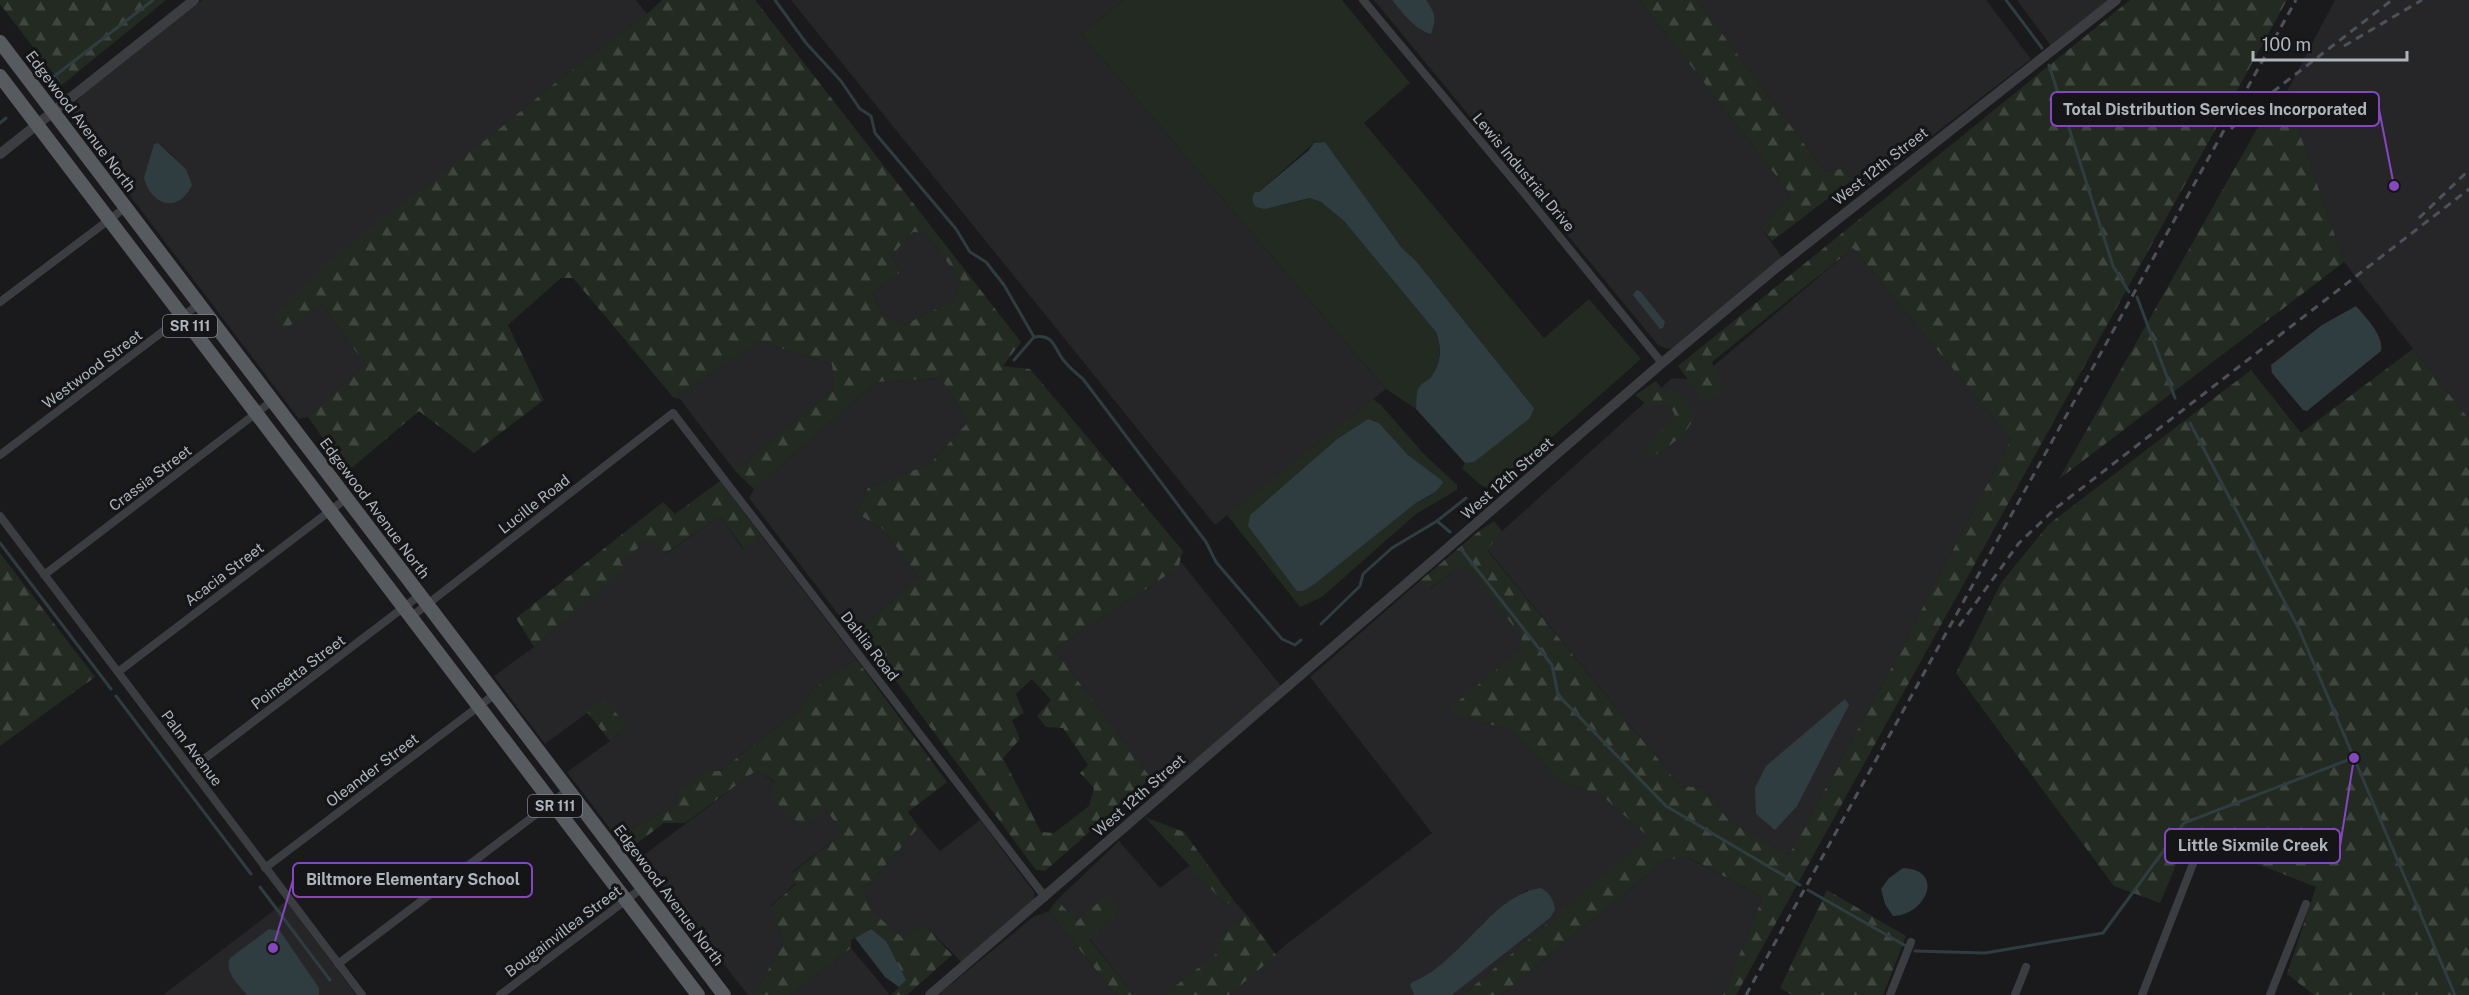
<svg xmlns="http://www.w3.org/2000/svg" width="2469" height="995" viewBox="0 0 2469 995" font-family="'Public Sans',sans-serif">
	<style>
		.built { fill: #262629; fill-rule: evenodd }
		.green { fill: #222a22; fill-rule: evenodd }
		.forest { fill: url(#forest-firs); fill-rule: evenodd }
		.water { fill: #303d40 }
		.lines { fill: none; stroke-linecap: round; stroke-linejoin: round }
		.stream { stroke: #303d40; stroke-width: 3 }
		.minor { stroke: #3b3d41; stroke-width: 8 }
		.tertiary { stroke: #3b3d41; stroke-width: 10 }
		.primary { stroke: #575b60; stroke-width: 14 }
		.rail { stroke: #4e5256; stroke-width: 3; stroke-dasharray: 8 6; stroke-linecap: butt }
		.labels { text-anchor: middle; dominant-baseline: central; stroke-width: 6; stroke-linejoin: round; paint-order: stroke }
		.shield { fill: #151517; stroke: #7f848a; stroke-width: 1.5 }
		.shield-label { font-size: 14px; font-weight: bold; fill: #adb4bb }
		.street-label { font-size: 15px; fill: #adb4bb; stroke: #151517 }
		.leader { fill: none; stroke: #8547be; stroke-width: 2 }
		.callout-dot { fill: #8547be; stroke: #151517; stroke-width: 2 }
		.callout { fill: #151517; stroke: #8547be; stroke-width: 2 }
		.callout-label { font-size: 16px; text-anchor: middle; font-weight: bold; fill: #adb4bb }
	</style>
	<defs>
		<pattern id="forest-firs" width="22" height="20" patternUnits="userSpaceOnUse" patternTransform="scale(1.5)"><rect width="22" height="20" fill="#222a22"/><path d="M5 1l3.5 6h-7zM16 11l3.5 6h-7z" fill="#3f4640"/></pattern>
	</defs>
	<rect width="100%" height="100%" fill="#1a1a1c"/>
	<path class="built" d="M 202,0 L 636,0 L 647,14 L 556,82 L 492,135 L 285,328 L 322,304 L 365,364 L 308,417 L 299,419 L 69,115 L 71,107 L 84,93 ZM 158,143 L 172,155 L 186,169 L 145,178 L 154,144 Z
		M 791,0 L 1124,0 L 1081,34 L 1386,389 L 1215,525 Z
		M 1374,0 L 1640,0 L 1791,195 L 1761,228 L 1782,257 L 1672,348 L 1667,349 L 1658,345 Z
		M 1697,0 L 1986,0 L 2031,59 L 1855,196 L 1846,168 L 1825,172 Z
		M 2017,0 L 2109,0 L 2051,46 Z
		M 2335,0 L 2469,0 L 2469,419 L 2344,262 L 2286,93 Z
		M 913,232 L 925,233 L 961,280 L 954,300 L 904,325 L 884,316 L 872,293 L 900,272 L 891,256 Z
		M 1853,248 L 2011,439 L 1888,674 L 1789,855 L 1729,821 L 1704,788 L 1680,786 L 1487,549 L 1502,531 L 1672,378 L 1697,380 Z
		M 759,341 L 832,364 L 834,389 L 735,471 L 680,399 L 674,398 Z
		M 941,378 L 968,422 L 930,464 L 868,488 L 856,513 L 883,529 L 919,577 L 854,635 L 749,498 L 754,489 L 876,382 Z
		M 720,516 L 743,549 L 761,535 L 856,659 L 811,691 L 800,710 L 720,771 L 679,792 L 674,806 L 634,828 L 621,843 L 567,772 L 610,741 L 628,725 L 603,701 L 545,744 L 494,676 L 534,647 L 624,568 L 620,562 L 650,539 L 665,554 Z
		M 1180,561 L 1281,686 L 1165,787 L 1151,778 L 1054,649 L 1178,568 Z
		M 1467,567 L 1523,637 L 1520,650 L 1452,707 L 1457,716 L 1512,730 L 1561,782 L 1600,794 L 1650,837 L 1463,995 L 1452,995 L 1550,918 L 1527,890 L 1483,923 L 1448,960 L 1424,977 L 1412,982 L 1410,985 L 1414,995 L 1229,995 L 1288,943 L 1432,833 L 1310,677 L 1421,580 L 1430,589 L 1456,569 Z
		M 757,770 L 775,783 L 826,810 L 843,833 L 791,873 L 796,883 L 770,906 L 784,942 L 754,995 L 748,995 L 640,858 Z
		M 980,820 L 1034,892 L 1034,901 L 962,963 L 924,924 L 903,938 L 876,915 L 863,891 L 919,827 L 940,851 Z
		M 1119,841 L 1160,888 L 1190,865 L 1225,904 L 1235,902 L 1247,915 L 1217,939 L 1218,953 L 1164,995 L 1134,995 L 1089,938 L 1120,911 L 1077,921 L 1057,900 Z
		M 1687,857 L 1763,897 L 1723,995 L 1501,995 L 1665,860 Z
		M 286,901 L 356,995 L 163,995 Z
		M 1049,911 L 1116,995 L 938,995 L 1033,917 Z
		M 851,948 L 890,995 L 790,995 Z"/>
	<path class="green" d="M 1124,0 L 1342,0 L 1410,83 L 1364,123 L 1544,338 L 1589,299 L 1641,359 L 1508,476 L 1506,488 C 1489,497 1474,479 1462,468 L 1465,463 L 1474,462 L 1534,408 L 1416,261 L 1402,248 L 1325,142 L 1314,143 L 1259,192 L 1255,192 L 1279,206 L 1311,198 L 1321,202 L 1344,221 L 1436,332 C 1446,360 1436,373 1417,393 L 1416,409 L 1386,389 L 1081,34 Z
		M 1373,399 L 1381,405 L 1424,454 L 1457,485 L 1457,490 L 1416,514 L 1322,597 L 1300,607 L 1227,515 ZM 1368,419 L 1379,423 L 1408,455 L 1440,479 L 1432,495 L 1416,503 L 1316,583 L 1250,515 L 1337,439 Z"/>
	<path class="forest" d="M 0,0 L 166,0 L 62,85 L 0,4 Z
		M 662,0 L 755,0 L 1021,342 L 1003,366 L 1030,369 L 1183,551 L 1178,568 L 1054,649 L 1151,778 L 1045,871 L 1036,870 L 867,642 L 863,627 L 919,577 L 883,529 L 856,513 L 868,488 L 930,464 L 968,422 L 941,378 L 876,382 L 754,489 L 735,471 L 834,389 L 832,364 L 759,341 L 674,398 L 573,278 L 561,278 L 508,325 L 544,400 L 474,453 L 419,411 L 347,472 L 308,417 L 365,364 L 322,304 L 285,329 L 275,317 L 340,253 L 492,135 L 556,82 L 647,14 ZM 913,232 L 925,233 L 961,280 L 954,300 L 904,325 L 884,316 L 872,293 L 900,272 L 891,256 ZM 1032,679 L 1051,700 L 1037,716 L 1046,727 L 1063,728 L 1088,765 L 1080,773 L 1094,788 L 1089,806 L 1054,833 L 1041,832 L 1003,758 L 1020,739 L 1012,720 L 1024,713 L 1016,694 Z
		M 1640,0 L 1697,0 L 1825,172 L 1846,168 L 1851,181 L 1772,241 L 1761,228 L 1791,195 Z
		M 2130,0 L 2287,0 L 1736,995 L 1723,995 L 1763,897 L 1688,857 L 1665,860 L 1501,995 L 1463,995 L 1649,837 L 1600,794 L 1561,782 L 1512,730 L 1457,716 L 1451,707 L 1520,650 L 1522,637 L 1467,567 L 1456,569 L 1429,589 L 1421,580 L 1479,531 L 1494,521 L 1502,531 L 1487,550 L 1680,786 L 1704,788 L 1729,821 L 1789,855 L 1888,674 L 2011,439 L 1853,248 L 1712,362 L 1723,390 L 1706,404 L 1678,366 Z
		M 2286,93 L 2344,262 L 2059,479 L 2262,120 Z
		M 2413,349 L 2469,419 L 2469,995 L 2314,995 L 2287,974 L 2316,887 L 2188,837 L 2160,903 L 2114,886 L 1956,673 L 2001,583 L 2049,524 L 2251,370 L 2301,433 Z
		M 1656,381 L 1666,394 L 1674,389 L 1696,412 C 1689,434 1671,445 1652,457 L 1644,451 L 1675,415 L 1669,404 L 1647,405 L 1635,395 Z
		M 720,481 L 761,535 L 744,549 L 720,516 L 664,554 L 650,539 L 620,562 L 625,568 L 534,647 L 516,618 L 663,502 L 675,514 Z
		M 0,553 L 95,677 L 0,746 Z
		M 856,659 L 947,782 L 908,812 L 919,827 L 863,891 L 876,915 L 903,938 L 924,924 L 952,955 L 907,995 L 891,995 L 906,980 L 871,929 L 851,940 L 851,948 L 790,995 L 754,995 L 784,942 L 770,907 L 796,884 L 791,874 L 843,833 L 826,810 L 801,825 L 772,799 L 775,782 L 757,770 L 685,823 L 664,823 L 636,844 L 627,838 L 634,828 L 674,806 L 679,792 L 706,771 L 720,771 L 800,710 L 811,691 Z
		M 603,700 L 628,725 L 610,741 L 587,712 Z
		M 1145,817 L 1184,832 L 1235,902 L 1225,904 Z
		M 1827,890 L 1906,936 L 1883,995 L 1792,995 L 1780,988 Z
		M 1106,896 L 1120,911 L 1089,939 L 1134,995 L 1116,995 L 1049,911 L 1057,900 L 1077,921 Z
		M 1247,915 L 1276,955 L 1229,995 L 1164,995 L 1217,953 L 1217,939 Z"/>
	<path class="water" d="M 1392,0 L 1426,0 C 1435,13 1437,18 1431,34 C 1414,29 1403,13 1392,0 Z
		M 1325,142 L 1402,248 L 1416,261 L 1534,408 L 1530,418 L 1474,462 L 1465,463 L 1416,409 C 1417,402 1415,392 1420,386 C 1423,382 1428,381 1431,377 C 1442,362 1442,348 1436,332 L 1344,221 L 1321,202 L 1310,198 L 1265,209 L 1256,207 C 1252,202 1251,198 1255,192 L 1259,192 L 1309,150 L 1314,143 Z
		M 158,143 L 186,169 L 192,185 C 179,213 152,207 144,178 L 154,144 Z
		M 1636,290 L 1640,291 L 1665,322 L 1663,328 L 1660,329 L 1633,295 Z
		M 2356,306 C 2366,318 2384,335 2381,351 L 2307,411 L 2303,410 L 2272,373 L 2271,365 L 2322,325 Z
		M 1368,419 L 1379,423 L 1408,455 L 1440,479 L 1443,482 C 1438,493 1426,497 1416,503 L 1316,583 L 1303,591 L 1297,591 L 1248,526 L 1250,515 L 1337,439 Z
		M 1845,699 L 1849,705 L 1797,806 L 1775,830 L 1756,814 L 1755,788 L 1766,766 Z
		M 1903,868 C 1946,870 1926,915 1893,916 L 1885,904 L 1881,889 L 1889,878 Z
		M 1541,888 C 1550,893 1554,900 1555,910 L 1550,918 L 1452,995 L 1414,995 L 1410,985 L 1412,982 C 1459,965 1492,894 1541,888 Z
		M 269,929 L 280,931 L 319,988 L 319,995 L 247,995 C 239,985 224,972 230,958 Z
		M 871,929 L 886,941 L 906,980 L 899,987 L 885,977 L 855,938 Z"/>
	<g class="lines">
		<path class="stream" d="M 775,0 L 806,43 L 841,81 L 860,109 L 871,116 L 875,133 L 956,229 L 970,252 L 986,262 L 1004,285 L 1034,337 C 1055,333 1054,350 1065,362 C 1070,368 1077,374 1083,379 L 1206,542 L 1216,562 L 1282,639 L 1295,645 L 1301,640
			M 2006,0 L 2042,48
			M 2049,65 L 2113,266 L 2129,292
			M 52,78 L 153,0
			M 0,123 L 6,118
			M 2137,297 L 2175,398
			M 1014,360 L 1034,337
			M 2190,423 L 2299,629 L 2455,995
			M 1437,521 L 1466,498
			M 0,543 L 111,689
			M 1461,549 L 1552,665 L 1558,695 L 1666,806 L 1800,885
			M 1321,624 L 1360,586 L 1363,574 L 1392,548 L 1437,521 L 1450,532
			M 116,696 L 251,874
			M 260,887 L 330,980
			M 1808,890 L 1906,946
			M 1915,951 L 1985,953 L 2103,933 L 2184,823 L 2353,758"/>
		<path class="minor" d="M 1363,0 L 1524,193 L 1662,363
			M 0,302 L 126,207
			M 0,455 L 199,304
			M 0,516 L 362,995
			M 44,575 L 272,401
			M 411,617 L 673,413 L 1045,897
			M 118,672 L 347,498
			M 191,769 L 420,595
			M 265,868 L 495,694
			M 338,964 L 568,790
			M 500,995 L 642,888
			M 1890,995 L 1911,942
			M 2015,995 L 2026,967
			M 2142,995 L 2196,856
			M 2270,995 L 2306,904"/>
		<path class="tertiary" d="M 0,154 L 194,0
			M 930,995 L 1662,363 L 1777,267 L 2116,0"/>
		<path class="primary" d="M 0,42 L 724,995
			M 0,76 L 698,995"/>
		<path class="rail" d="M 2344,46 L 2422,0
			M 2231,129 L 2257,104 L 2392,0
			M 2419,218 L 2469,170
			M 1959,626 L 2019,543 L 2056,508 L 2469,189
			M 1746,995 L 2296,0"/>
	</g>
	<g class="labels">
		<g class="shield">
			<rect x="163" y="315" width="54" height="22" rx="4.5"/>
			<rect x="528" y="795" width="54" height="22" rx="4.5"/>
		</g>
		<g class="shield-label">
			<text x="190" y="326">SR 111</text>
			<text x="555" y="806">SR 111</text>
		</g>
		<g class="street-label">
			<text transform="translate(81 121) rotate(53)">Edgewood Avenue North</text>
			<text transform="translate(1880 166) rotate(-38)">West 12th Street</text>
			<text transform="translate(1524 172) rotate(50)">Lewis Industrial Drive</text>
			<text transform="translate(92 369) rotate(-37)">Westwood Street</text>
			<text transform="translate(150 478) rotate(-37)">Crassia Street</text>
			<text transform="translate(1507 478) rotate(-41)">West 12th Street</text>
			<text transform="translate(534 504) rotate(-38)">Lucille Road</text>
			<text transform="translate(375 508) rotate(53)">Edgewood Avenue North</text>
			<text transform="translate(224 574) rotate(-37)">Acacia Street</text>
			<text transform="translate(870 646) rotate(52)">Dahlia Road</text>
			<text transform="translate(298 672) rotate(-37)">Poinsetta Street</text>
			<text transform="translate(192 748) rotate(53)">Palm Avenue</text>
			<text transform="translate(372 770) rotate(-37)">Oleander Street</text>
			<text transform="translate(1139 795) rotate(-41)">West 12th Street</text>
			<text transform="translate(669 895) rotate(53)">Edgewood Avenue North</text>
			<text transform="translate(563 931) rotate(-37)">Bougainvillea Street</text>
		</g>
	</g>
	<path class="leader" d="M2394 186L2379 109M2354 758L2340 846M273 948L293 880"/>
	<g class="callout-dot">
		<circle cx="2394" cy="186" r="6"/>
		<circle cx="2354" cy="758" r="6"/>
		<circle cx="273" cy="948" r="6"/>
	</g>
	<g class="callout">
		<rect x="2051" y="92" width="328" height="34" rx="6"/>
		<rect x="2165" y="829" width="175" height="34" rx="6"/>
		<rect x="293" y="863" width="239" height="34" rx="6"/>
	</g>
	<g class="callout-label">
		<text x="2215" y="115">Total Distribution Services Incorporated</text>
		<text x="2253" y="851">Little Sixmile Creek</text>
		<text x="413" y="885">Biltmore Elementary School</text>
	</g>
	<path d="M2253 51v9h154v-9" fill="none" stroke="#adb4bb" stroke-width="3"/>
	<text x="2262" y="51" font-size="18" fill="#adb4bb" stroke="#151517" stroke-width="4.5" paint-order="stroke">100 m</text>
</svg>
